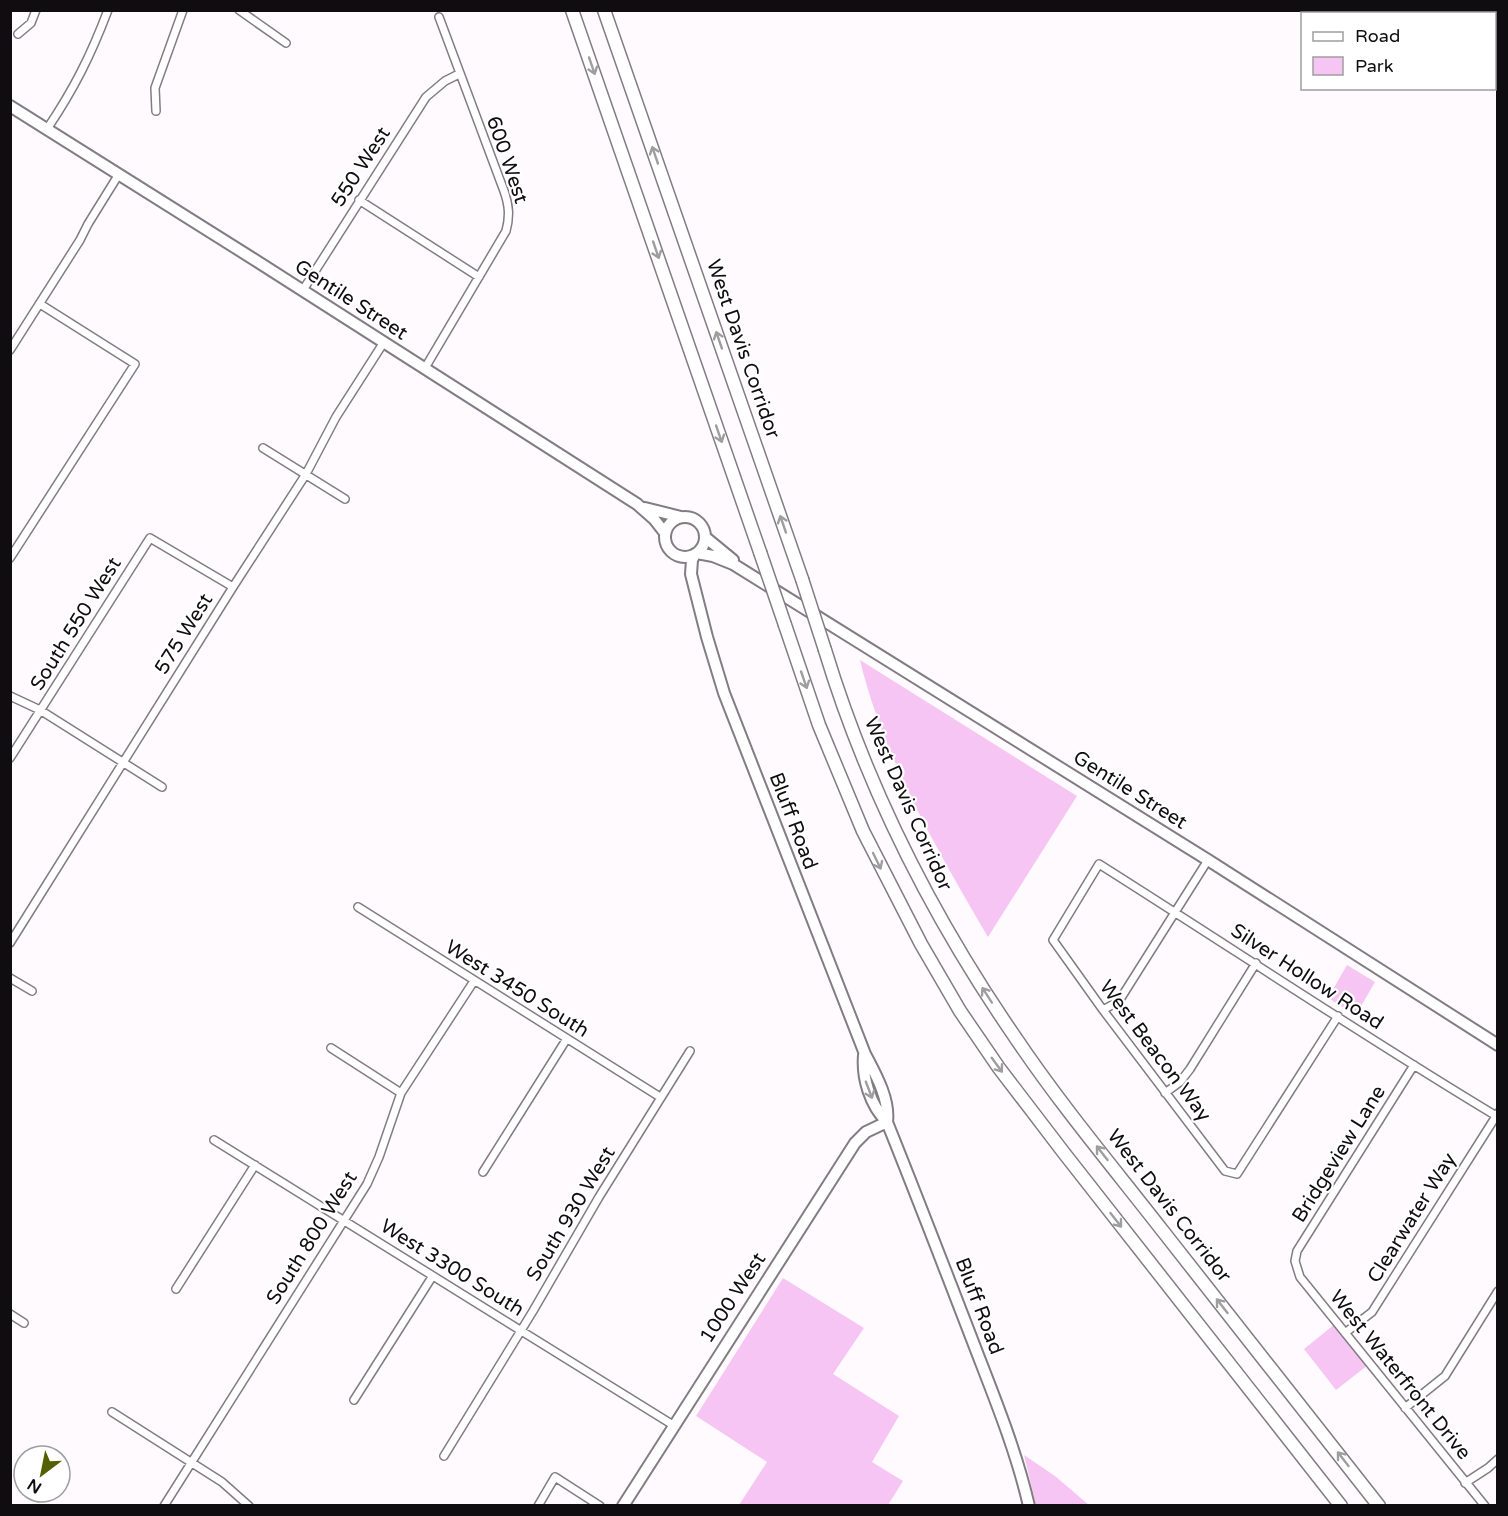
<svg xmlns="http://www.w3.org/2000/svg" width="1508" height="1516" viewBox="0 0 1508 1516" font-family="'Varela Round',sans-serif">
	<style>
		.green { fill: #f7c5f3 }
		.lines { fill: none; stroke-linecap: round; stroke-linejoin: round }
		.street-casing { stroke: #837c83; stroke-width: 10 }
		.secondary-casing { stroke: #837c83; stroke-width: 14 }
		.highway-casing { stroke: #837c83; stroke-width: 15 }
		.street { stroke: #fff; stroke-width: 7 }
		.secondary { stroke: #fff; stroke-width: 10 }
		.highway { stroke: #fff; stroke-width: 12 }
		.highway-bridge-casing { stroke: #837c83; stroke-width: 15; stroke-linecap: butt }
		.highway-bridge { stroke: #fff; stroke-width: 12 }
		.oneway { stroke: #9f9e9f }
		.labels { text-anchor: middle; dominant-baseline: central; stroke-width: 4.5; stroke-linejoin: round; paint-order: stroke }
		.street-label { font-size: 20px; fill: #0f0d0f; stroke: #fff }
	</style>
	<rect width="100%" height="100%" fill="#fefafe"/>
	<path class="green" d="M 860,660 L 1077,796 L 988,937 C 938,852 883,757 860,660 Z
		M 1347,965 L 1375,982 L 1356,1015 L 1328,998 Z
		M 783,1278 L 864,1328 L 833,1374 L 899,1416 L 872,1462 L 903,1481 L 888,1505 L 739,1505 L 767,1462 L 696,1416 Z
		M 1335,1324 L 1368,1365 L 1336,1390 L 1304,1349 Z
		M 1024,1455 L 1055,1476 L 1089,1505 L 1036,1505 Z"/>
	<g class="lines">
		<g class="street-casing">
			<path id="street" d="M 239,10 L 286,43
				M 18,34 L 31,23 L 36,10
				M 156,111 L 155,88 L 183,10
				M 47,129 C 74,89 91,55 108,10
				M 359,200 L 479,277
				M 303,290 L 426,97 L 445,81 L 459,74
				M 10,350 L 80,240 L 88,224 L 119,174
				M 425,368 L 506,231 C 510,216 509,205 504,191 L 439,17
				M 263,448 L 345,499
				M 10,558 L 135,364 L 40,304
				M 10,696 L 40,710 L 162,787
				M 10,758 L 150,538 L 233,587
				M 358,907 L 660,1097
				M 10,943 L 233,587 L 306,474 L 336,417 L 384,342
				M 10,978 L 32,991
				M 1103,1010 L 1119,1001 L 1208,860
				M 1338,1016 L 1237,1174 L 1225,1171 L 1103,1010 L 1053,940 L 1099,864 C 1232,948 1363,1036 1498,1117
				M 331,1048 L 401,1093
				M 1414,1065 L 1297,1251 L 1295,1261 L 1300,1277 L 1485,1506
				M 1165,1093 L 1180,1082 L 1190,1069 L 1256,963
				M 214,1140 L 673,1425
				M 483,1172 L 566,1040
				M 176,1289 L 255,1165
				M 10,1314 L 24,1323
				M 1345,1333 L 1372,1312 L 1498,1113
				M 354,1400 L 432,1277
				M 1405,1408 L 1445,1376 L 1498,1291
				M 112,1412 L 222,1482 L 249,1506
				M 444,1456 L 533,1311 L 599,1197 L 690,1051
				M 1465,1483 L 1488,1468 L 1498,1459
				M 164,1506 L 367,1184 L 379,1157 L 401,1093 L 474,981
				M 538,1506 L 555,1477 L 600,1506"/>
		</g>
		<g class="secondary-casing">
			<path id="secondary" d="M 10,106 L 255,260 L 637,504 L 654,519 L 665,533
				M 645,508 L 681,517
				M665 537a20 20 0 1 1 40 0a20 20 0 1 1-40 0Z
				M 705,537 L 733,560
				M 697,553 L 713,556 L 733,564 L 1208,860 L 1498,1045
				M 695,554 L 692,560 L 691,574 L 707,637 L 724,693 L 865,1054 C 875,1073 890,1099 887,1122
				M 864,1055 C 862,1078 870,1105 887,1122 C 918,1199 948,1277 978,1355 C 997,1404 1017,1454 1029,1506
				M 623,1506 L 855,1143 L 866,1132 L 887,1122"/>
		</g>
		<g class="highway-casing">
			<path id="highway" d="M 572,10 L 760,552
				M 604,10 L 802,579
				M 785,625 L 819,725 L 863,831 L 921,944 L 960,1011 L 999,1068 L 1064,1153 L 1341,1506
				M 825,650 C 867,788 933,918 1015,1037 C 1060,1104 1112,1166 1162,1230 C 1234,1322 1307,1414 1379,1506"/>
		</g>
		<use href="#street" class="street"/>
		<use href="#secondary" class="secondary"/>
		<use href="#highway" class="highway"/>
		<g class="highway-bridge-casing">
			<path id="highway-bridge" d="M 760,552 L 785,625
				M 802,579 L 825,650"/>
		</g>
		<use href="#highway-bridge" class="highway-bridge"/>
	</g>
	<defs><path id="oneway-shaft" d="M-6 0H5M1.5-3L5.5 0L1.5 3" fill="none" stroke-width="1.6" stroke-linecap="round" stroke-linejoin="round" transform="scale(1.5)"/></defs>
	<g class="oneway">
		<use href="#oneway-shaft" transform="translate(592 66) rotate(71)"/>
		<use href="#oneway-shaft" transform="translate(655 155) rotate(-109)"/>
		<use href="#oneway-shaft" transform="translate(656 250) rotate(71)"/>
		<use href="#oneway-shaft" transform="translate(719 340) rotate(-109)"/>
		<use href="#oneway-shaft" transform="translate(719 434) rotate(71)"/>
		<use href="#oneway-shaft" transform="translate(783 524) rotate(-109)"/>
		<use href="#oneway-shaft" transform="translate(804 680) rotate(71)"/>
		<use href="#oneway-shaft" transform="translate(877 861) rotate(64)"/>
		<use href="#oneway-shaft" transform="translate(987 995) rotate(-123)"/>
		<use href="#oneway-shaft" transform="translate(997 1065) rotate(54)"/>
		<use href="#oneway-shaft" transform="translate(869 1090) rotate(69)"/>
		<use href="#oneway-shaft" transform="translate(1102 1153) rotate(-128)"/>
		<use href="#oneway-shaft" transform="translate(1116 1220) rotate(52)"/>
		<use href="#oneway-shaft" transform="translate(1222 1306) rotate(-128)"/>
		<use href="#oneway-shaft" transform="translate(1343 1459) rotate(-128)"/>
	</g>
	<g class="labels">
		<g class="street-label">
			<text transform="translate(507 160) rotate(71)">600 West</text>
			<text transform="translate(361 167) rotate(-57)">550 West</text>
			<text transform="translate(351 300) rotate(33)">Gentile Street</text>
			<text transform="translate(743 349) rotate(71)">West Davis Corridor</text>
			<text transform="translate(76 624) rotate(-58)">South 550 West</text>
			<text transform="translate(184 634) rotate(-58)">575 West</text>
			<text transform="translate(1130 790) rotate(32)">Gentile Street</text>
			<text transform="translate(908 804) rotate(66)">West Davis Corridor</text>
			<text transform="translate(793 821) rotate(69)">Bluff Road</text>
			<text transform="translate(1307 977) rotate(33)">Silver Hollow Road</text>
			<text transform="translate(517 989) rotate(32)">West 3450 South</text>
			<text transform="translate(1155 1051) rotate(53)">West Beacon Way</text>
			<text transform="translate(1339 1154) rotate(-58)">Bridgeview Lane</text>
			<text transform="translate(1169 1206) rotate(52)">West Davis Corridor</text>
			<text transform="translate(571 1214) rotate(-59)">South 930 West</text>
			<text transform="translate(1412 1218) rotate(-58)">Clearwater Way</text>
			<text transform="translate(312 1238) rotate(-58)">South 800 West</text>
			<text transform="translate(452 1268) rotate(32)">West 3300 South</text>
			<text transform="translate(733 1298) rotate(-57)">1000 West</text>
			<text transform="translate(979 1306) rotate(69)">Bluff Road</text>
			<text transform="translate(1400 1375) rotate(51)">West Waterfront Drive</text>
		</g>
	</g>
	<rect width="1508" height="1516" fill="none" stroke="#0f0d0f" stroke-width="24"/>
	<rect x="1301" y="12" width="195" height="78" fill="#ffffff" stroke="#9f9e9f" stroke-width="1.5"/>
	<rect x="1313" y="32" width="30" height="9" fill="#ffffff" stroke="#9f9e9f" stroke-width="1.5"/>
	<text x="1355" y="42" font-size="18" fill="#0f0d0f">Road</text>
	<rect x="1313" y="57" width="30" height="18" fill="#f7c5f3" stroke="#9f9e9f" stroke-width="1.5"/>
	<text x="1355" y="72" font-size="18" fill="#0f0d0f">Park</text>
	<g transform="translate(42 1474) rotate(212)"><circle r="28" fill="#ffffff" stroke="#9f9e9f" stroke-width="1.5"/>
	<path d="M0-4.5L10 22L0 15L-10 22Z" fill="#536102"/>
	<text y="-9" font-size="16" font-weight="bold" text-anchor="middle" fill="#0f0d0f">N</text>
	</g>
</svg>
